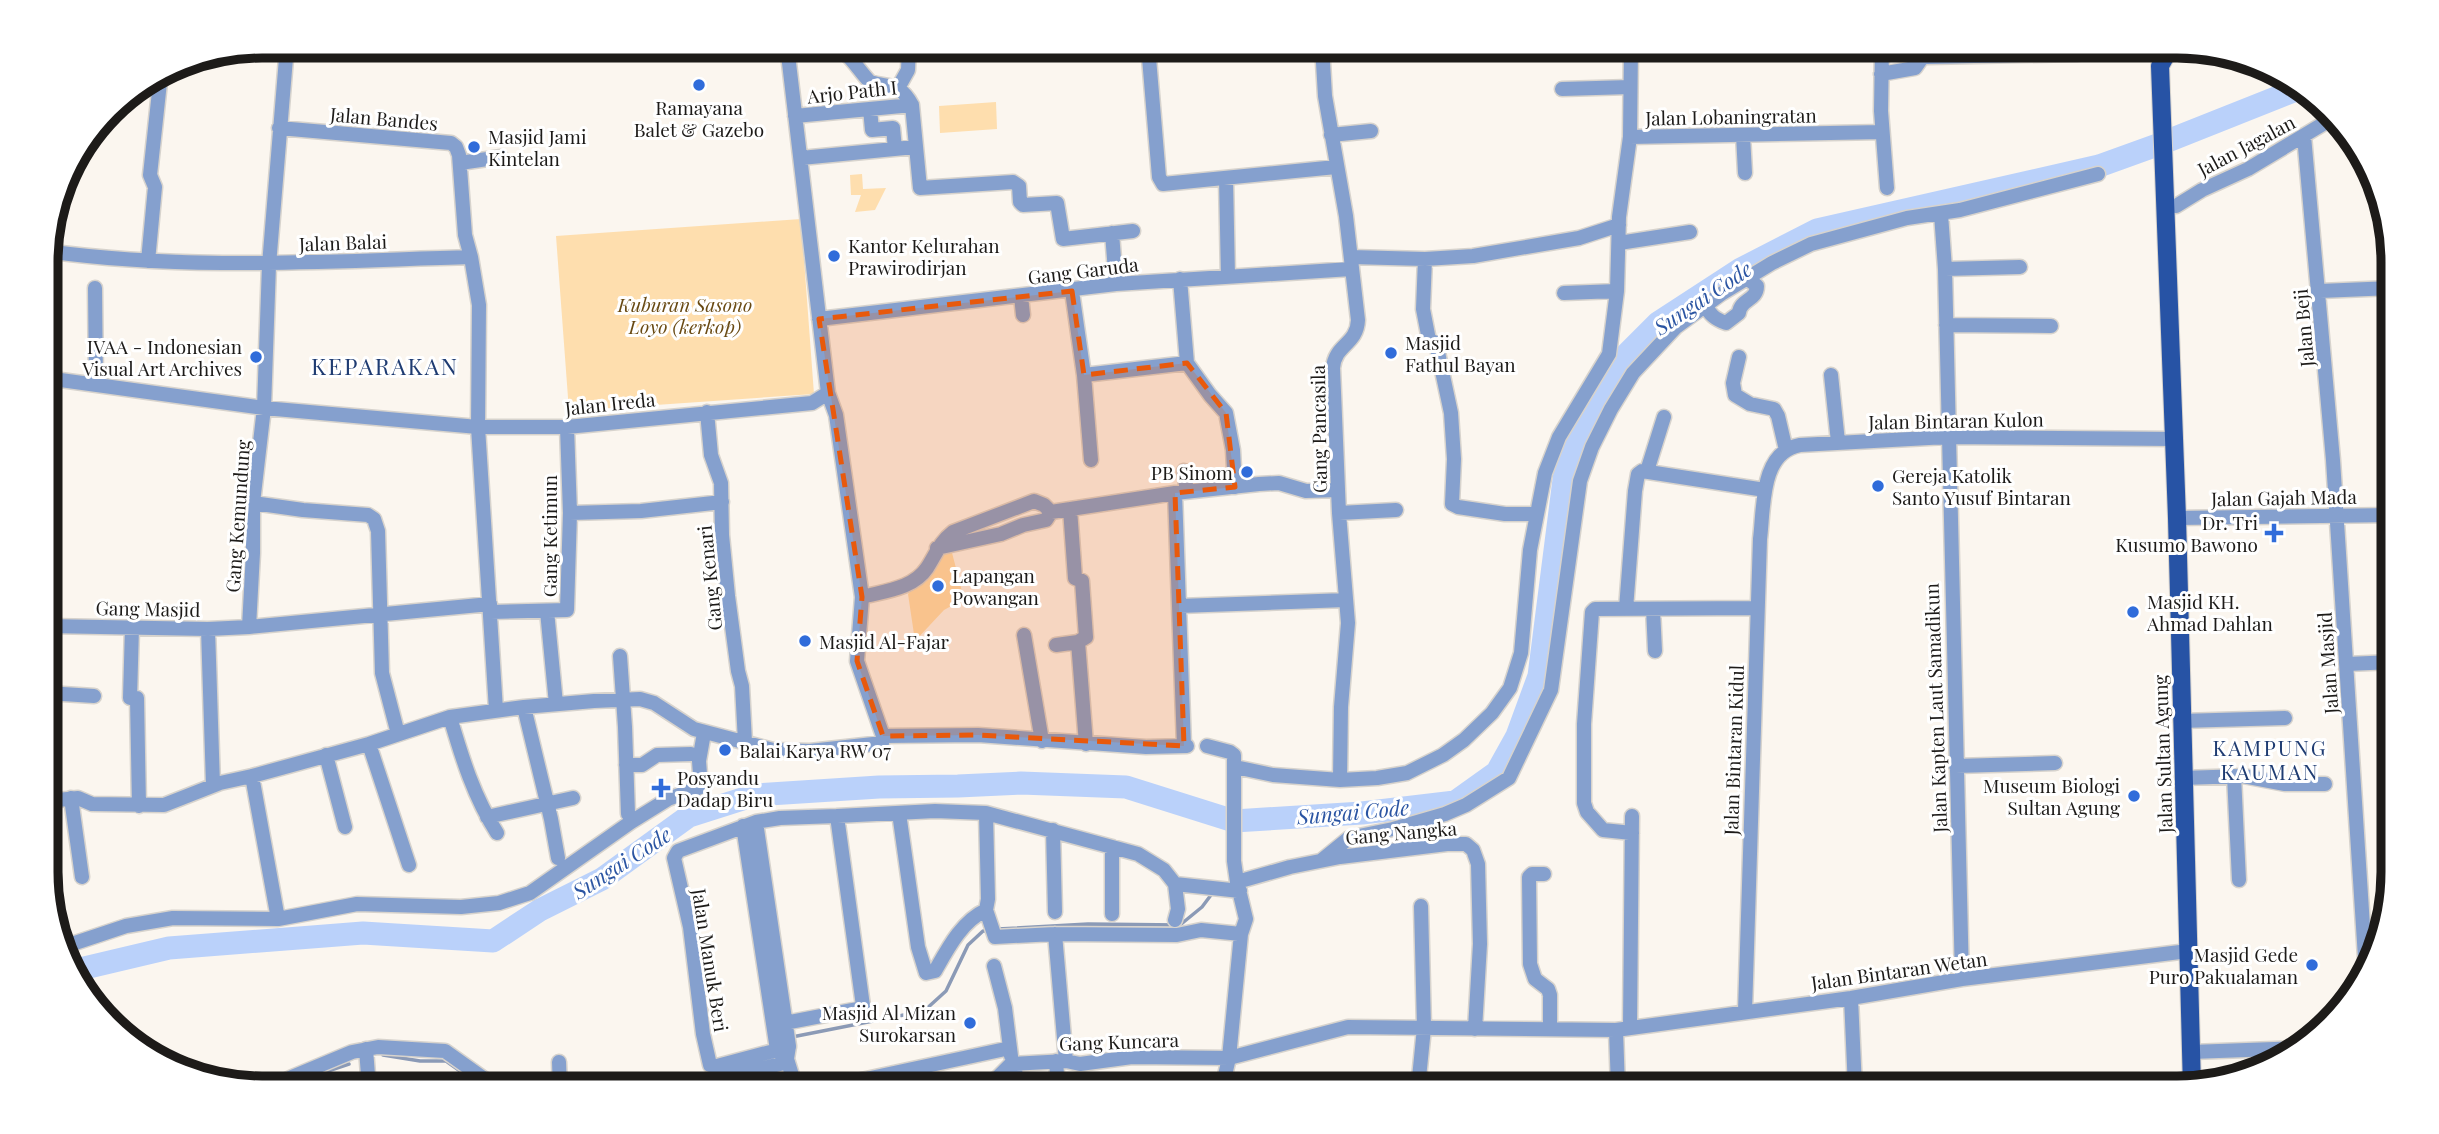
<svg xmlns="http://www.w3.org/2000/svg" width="2439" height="1134" viewBox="0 0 2439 1134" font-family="'Playfair Display',serif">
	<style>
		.green { fill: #fedeae }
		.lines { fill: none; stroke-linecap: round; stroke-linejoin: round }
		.stream { stroke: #8b9ab6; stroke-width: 3.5 }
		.river { stroke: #bad1fa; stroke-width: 23 }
		.minor-casing { stroke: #d7d3cd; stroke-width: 17 }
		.major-casing { stroke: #d7d3cd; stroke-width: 20 }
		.minor { stroke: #85a0ce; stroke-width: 14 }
		.major { stroke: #2753a5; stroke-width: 18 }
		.marked { fill: #e8590c; fill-opacity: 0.2; stroke: #e8590c; stroke-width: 5; stroke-dasharray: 14 9; stroke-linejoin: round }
		.poi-dot { fill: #306cda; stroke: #fff; stroke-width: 2.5 }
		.labels { text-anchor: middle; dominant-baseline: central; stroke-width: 6; stroke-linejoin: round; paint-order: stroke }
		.street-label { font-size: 19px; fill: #1d1b19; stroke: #fff }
		.poi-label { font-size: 19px; fill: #1d1b19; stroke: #fff; text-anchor: start }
		.park-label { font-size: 19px; font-style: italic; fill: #694a13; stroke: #fff }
		.water-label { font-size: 21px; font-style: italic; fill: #2a54a2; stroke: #fff }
		.neighbourhood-label { font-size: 21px; letter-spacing: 2px; fill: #1f3c72; stroke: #fff }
		.quarter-label { font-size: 23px; letter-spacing: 2px; fill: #1f3c72; stroke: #fff }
		.rim { fill: none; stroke: #1d1b19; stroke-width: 9 }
	</style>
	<rect width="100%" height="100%" fill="#fbf6ef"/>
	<path class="green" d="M 996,102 L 997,129 L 940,133 L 939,106 Z
		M 862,174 L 863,189 L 886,188 L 875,210 L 855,212 L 861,195 L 851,195 L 850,175 Z
		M 801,219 L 814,394 L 569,411 L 556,236 Z
		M 950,545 L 964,599 L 944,610 L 915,641 L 908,594 Z"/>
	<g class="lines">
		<path class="stream" d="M 998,929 L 1088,924 L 1180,925 L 1202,907 L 1214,891
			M 792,1037 L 924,1011 L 946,991 L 968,945 L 983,931 L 987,931
			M 383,1055 L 420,1061 L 446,1061 L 484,1088
			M 301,1080 L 349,1064
			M 718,1088 L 784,1070"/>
		<path class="river" d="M 76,970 L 169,948 L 363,933 L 493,941 L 540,910 L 602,879 L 689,816 L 755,795 L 879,787 L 958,786 L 1021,783 L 1126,787 L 1234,821 L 1362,813 L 1455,802 L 1497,772 L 1517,736 L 1539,676 L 1565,472 L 1583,426 L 1604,388 L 1625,356 L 1658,323 L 1741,269 L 1817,230 L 2099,166 L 2160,144 L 2296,90"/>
		<g class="minor-casing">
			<path id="minor" d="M 1148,46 L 1159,177 L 1163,184 L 1336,167
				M 1322,46 L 1325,96 L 1346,216 L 1358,320 C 1357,345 1335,344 1333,368 L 1339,513 L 1348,623 L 1341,707 L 1340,780
				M 1882,46 L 1881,111 L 1887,188
				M 788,51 C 807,49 832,42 848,56 C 856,64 862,74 870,82 C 889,88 900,82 912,105 L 920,188 L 1013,182 L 1019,186 L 1020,202 L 1023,205 L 1057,203 L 1063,239 L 1133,231
				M 1881,74 L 1915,68 L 1922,58 L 1927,57 L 2076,54 L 2149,46
				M 898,88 L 908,70 L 909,46
				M 1562,89 L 1630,87
				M 870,109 L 872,130 L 893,128 L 895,149
				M 795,116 L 912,105
				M 279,128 L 451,143 L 456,147 L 459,155 L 465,235 L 471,257
				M 1331,135 L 1371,131
				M 1743,135 L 1745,173
				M 2304,136 L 2333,460 L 2366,973
				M 1630,137 L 1882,132
				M 801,158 L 915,147
				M 460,163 L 501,157
				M 1226,178 L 1228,277
				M 2176,206 L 2202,190 L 2248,169 L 2333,118
				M 1941,214 L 1945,269
				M 1112,233 L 1116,284
				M 1619,243 L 1690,232
				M 46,251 C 190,271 327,261 471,257 L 479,305 L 478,427 L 496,710
				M 1351,257 L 1425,259 L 1473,256 L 1579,238 L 1619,225
				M 1425,259 L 1423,309 L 1429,340 L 1436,343 L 1451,413 L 1454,459 L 1452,504 L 1458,507 L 1505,514 L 1535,514
				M 148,261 L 155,187 L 150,175 L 161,73
				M 1180,279 L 1187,363 L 1210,395 L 1226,413 L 1233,450 L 1235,487
				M 95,288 L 96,385
				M 1072,291 L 1084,375 L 1091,460
				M 2320,291 L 2392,288
				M 1564,293 L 1617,291
				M 1021,296 L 1023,315
				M 1705,305 C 1710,315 1715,319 1726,323 L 1739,313 C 1740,299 1757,301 1757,286 L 1748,279
				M 819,319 L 1116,284 L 1351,269
				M 1946,325 L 2051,326
				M 1739,357 L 1733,383 L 1735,395 L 1750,404 L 1774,409 L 1778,416 L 1786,450
				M 1084,375 L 1187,363
				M 1831,375 L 1838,442
				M 46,378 L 264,408 L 478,427 L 567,427 L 812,403 L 828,393
				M 707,412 L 711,455 L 721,483 L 722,535 L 728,596 L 738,671 L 742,686 L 745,742
				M 1184,471 L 1187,492
				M 1647,471 L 1664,417
				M 46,478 L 50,378
				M 1175,493 L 1184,746
				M 253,503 L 303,510 L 368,515 L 374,519 L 378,531 L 382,673 L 398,734
				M 570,513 L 641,511 L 722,502
				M 1339,513 L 1396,510
				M 2177,518 L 2392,515
				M 937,548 L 1001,534 L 1023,525 L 1046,520 L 1051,512 L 1175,493 L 1259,484 L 1279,483 L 1306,491 L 1338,490
				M 862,597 C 884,591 913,589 927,568 C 936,554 940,542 953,532 L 1034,501 L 1044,505 L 1051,512
				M 1179,606 L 1346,600
				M 1626,609 L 1635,491 L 1638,474 L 1642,471 L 1765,490
				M 1653,609 L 1655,651
				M 547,611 L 556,704
				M 491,612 L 567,610 L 570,513 L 567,427
				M 47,626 L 208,629 L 249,627 L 490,604
				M 132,627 L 130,698 L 137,698 L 139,806
				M 249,627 L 253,553 L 253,503 L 264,408 L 269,265 L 287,46
				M 208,629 L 213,785
				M 1024,635 L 1042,741
				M 1078,642 L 1086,744
				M 1056,645 L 1078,642 L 1086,637 L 1082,581 L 1075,578 L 1070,509
				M 620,656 L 625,727 L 628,814
				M 2347,664 L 2393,662
				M 47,693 L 94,696
				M 524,707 L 551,819 L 558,858
				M 450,717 C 462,758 474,797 497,833
				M 2181,721 L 2285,718
				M 883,736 L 978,735 L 1146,747 L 1187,746
				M 369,744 L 409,865
				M 1207,746 L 1230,752 L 1234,755 L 1234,861 L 1237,882
				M 326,755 L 345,827
				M 626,765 L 642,765 L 657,755 L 691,754
				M 1956,766 L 2055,763
				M 1235,767 L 1273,775 L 1340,780 L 1377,778 L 1407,773 L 1443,755 L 1464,740 L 1492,713 L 1510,688 L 1521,653 L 1530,550 L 1545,473 L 1559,437 L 1609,354 L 1617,291 L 1619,217 L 1630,137 L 1631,46
				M 252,776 L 278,919
				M 2234,776 L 2239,880
				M 2183,778 L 2243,776 L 2285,784 L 2325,784
				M 71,798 L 82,877
				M 47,801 L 78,798 L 92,804 L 164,805 L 220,783 L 252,776 L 369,744 L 450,717 L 524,707 L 594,701 L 640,699 L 654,703 L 694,729 L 773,750 L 810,751 L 882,743 L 883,736 L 857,661 L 862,597 L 836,415 L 828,393 L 787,46
				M 899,813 L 918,947 L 926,973 L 935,971 C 948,948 962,921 986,910 L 988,899 L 986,813
				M 837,816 L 935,811 L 986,813 L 1138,854 L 1164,870 L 1175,884 L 1178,909 L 1175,920
				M 487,817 L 573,798
				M 756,822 L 789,1046 L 787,1059 L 796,1088
				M 743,826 L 777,1050 L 784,1057
				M 1053,830 L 1055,912
				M 1632,833 L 1603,830 L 1587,812 L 1584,803 L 1584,724 L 1592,612 L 1595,609 L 1757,608
				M 1112,847 L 1112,914
				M 1322,860 L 1349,838 L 1393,829 L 1445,814 L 1466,805 L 1509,778 L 1551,690 L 1580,481 L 1592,447 L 1611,409 L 1633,373 L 1676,327 L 1721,294 L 1772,263 L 1811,244 L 1907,218 L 1960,210 L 2098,174
				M 1544,874 L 1532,874 L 1529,877 L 1530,964 L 1535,979 L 1548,989 L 1550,995 L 1550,1029
				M 1175,884 L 1240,891
				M 986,910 L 995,937 L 1055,934 L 1177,935 L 1201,930 L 1241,934
				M 1055,934 L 1066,1061
				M 66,946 L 126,926 L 173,918 L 278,919 L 357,904 L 461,907 L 499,903 L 530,893 L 631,822 L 668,799 L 701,787 L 699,761 L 704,733
				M 994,966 L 1005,1008 L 1011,1056
				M 1962,979 L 1945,269 L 2020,267
				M 1851,998 L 1855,1088
				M 1745,1011 L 1760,539 C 1764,508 1760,452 1800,445 L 1947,437 L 2174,439
				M 774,1025 L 858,1009 L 863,1006 L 837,816 L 780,818 L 756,822 L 678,851 L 674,858 L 690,927 L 703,1034 L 710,1065 L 717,1066 L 789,1047
				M 1630,1027 L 1632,816
				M 1616,1030 L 1618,1088
				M 366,1049 L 369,1088
				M 2191,1052 L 2302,1048
				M 1056,1061 L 1058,1088
				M 559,1062 L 560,1088
				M 1011,1064 L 1066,1061 L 1080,1064 L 1132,1057 L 1229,1058 L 1348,1027 L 1616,1030 L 1851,998 L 1962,979 L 2188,951
				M 1015,1064 L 1016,1088
				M 270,1088 L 292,1077 L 352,1052 L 378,1047 L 445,1051 L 497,1088
				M 683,1088 L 788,1062
				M 824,1088 L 1010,1048
				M 994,1088 L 997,1078 L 1011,1064
				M 1222,1088 L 1229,1058 L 1241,934 L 1246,919 L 1237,882 L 1290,867 L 1340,857 L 1447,844 L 1466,844 L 1473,850 L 1478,864 L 1480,944 L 1475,1029
				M 1418,1088 L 1424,1028 L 1421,906"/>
		</g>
		<g class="major-casing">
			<path id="major" d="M 2165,57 L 2160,66 L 2177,518 L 2192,1088"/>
		</g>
		<use href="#minor" class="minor"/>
		<use href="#major" class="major"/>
	</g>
	<path class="marked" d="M 1072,291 L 1084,375 L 1187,363 L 1226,413 L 1235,487 L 1175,493 L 1184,746 L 978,735 L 883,736 L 857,661 L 862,597 L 819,319 Z"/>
	<g class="poi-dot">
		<circle cx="699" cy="85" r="7"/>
		<circle cx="474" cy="147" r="7"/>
		<circle cx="834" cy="256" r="7"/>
		<circle cx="1391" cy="353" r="7"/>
		<circle cx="256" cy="357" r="7"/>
		<circle cx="1247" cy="472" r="7"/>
		<circle cx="1878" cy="486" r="7"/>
		<path d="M2270.5 522.5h7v7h7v7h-7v7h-7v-7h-7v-7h7z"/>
		<circle cx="938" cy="586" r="7"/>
		<circle cx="2133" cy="612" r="7"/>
		<circle cx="805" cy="641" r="7"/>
		<circle cx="725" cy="750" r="7"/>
		<path d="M657.5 777.5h7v7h7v7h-7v7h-7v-7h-7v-7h7z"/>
		<circle cx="2134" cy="796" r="7"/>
		<circle cx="2312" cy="965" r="7"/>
		<circle cx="970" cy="1023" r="7"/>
	</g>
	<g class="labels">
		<g class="street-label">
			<text transform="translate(852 91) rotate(-6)">Arjo Path I</text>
			<text transform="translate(1731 116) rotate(-1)">Jalan Lobaningratan</text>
			<text transform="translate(384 118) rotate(5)">Jalan Bandes</text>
			<text transform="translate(2246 145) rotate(-28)">Jalan Jagalan</text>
			<text transform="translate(343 242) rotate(-2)">Jalan Balai</text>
			<text transform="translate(1083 270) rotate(-7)">Gang Garuda</text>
			<text transform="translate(2303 328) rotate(-95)">Jalan Beji</text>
			<text transform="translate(610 403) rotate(-6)">Jalan Ireda</text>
			<text transform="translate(1956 420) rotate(-1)">Jalan Bintaran Kulon</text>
			<text transform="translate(1318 429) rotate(-91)">Gang Pancasila</text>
			<text transform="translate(2284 497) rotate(-1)">Jalan Gajah Mada</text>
			<text transform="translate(237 516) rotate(-86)">Gang Kemundung</text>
			<text transform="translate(549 536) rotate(-90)">Gang Ketimun</text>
			<text transform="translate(709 578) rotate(-96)">Gang Kenari</text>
			<text transform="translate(148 608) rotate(1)">Gang Masjid</text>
			<text transform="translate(2327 663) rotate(-94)">Jalan Masjid</text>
			<text transform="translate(1935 708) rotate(-92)">Jalan Kapten Laut Samadikun</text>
			<text transform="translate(1733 750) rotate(-88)">Jalan Bintaran Kidul</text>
			<text transform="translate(2162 754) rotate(-92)">Jalan Sultan Agung</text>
			<text transform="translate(1401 832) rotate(-5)">Gang Nangka</text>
			<text transform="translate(711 960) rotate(81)">Jalan Manuk Beri</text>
			<text transform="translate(1899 970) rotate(-8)">Jalan Bintaran Wetan</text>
			<text transform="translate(1119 1041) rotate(-2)">Gang Kuncara</text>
		</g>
		<g class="poi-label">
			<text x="699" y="107" text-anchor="middle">Ramayana<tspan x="699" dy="22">Balet &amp; Gazebo</tspan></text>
			<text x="488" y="136">Masjid Jami<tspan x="488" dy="22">Kintelan</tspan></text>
			<text x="848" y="245">Kantor Kelurahan<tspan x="848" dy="22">Prawirodirjan</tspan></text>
			<text x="1405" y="342">Masjid<tspan x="1405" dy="22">Fathul Bayan</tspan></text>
			<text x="242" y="346" text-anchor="end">IVAA - Indonesian<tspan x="242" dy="22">Visual Art Archives</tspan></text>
			<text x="1233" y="472" text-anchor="end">PB Sinom</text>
			<text x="1892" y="475">Gereja Katolik<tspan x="1892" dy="22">Santo Yusuf Bintaran</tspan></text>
			<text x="2258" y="522" text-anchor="end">Dr. Tri<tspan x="2258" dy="22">Kusumo Bawono</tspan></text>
			<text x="952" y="575">Lapangan<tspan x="952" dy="22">Powangan</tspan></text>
			<text x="2147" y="601">Masjid KH.<tspan x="2147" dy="22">Ahmad Dahlan</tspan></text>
			<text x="819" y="641">Masjid Al-Fajar</text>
			<text x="739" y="750">Balai Karya RW 07</text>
			<text x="677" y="777">Posyandu<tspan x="677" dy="22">Dadap Biru</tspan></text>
			<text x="2120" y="785" text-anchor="end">Museum Biologi<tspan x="2120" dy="22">Sultan Agung</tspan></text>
			<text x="2298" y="954" text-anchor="end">Masjid Gede<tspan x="2298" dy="22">Puro Pakualaman</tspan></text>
			<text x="956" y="1012" text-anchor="end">Masjid Al Mizan<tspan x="956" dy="22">Surokarsan</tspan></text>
		</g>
		<g class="park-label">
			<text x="685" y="304">Kuburan Sasono<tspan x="685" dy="22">Loyo (kerkop)</tspan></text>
		</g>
		<g class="water-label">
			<text transform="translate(1702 297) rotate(-34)">Sungai Code</text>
			<text transform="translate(1353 811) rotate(-5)">Sungai Code</text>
			<text transform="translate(621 862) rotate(-33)">Sungai Code</text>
		</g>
		<g class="neighbourhood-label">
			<text x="2270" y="747">KAMPUNG<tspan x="2270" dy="24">KAUMAN</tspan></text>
		</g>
		<g class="quarter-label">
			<text x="385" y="365">KEPARAKAN</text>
		</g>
	</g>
	<path d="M0 0H2439V1134H0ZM262 58H2177A204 204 0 0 1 2381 262V872A204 204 0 0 1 2177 1076H262A204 204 0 0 1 58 872V262A204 204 0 0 1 262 58Z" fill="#fff" fill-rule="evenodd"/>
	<path class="rim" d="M262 58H2177A204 204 0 0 1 2381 262V872A204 204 0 0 1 2177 1076H262A204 204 0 0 1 58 872V262A204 204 0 0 1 262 58Z"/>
</svg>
